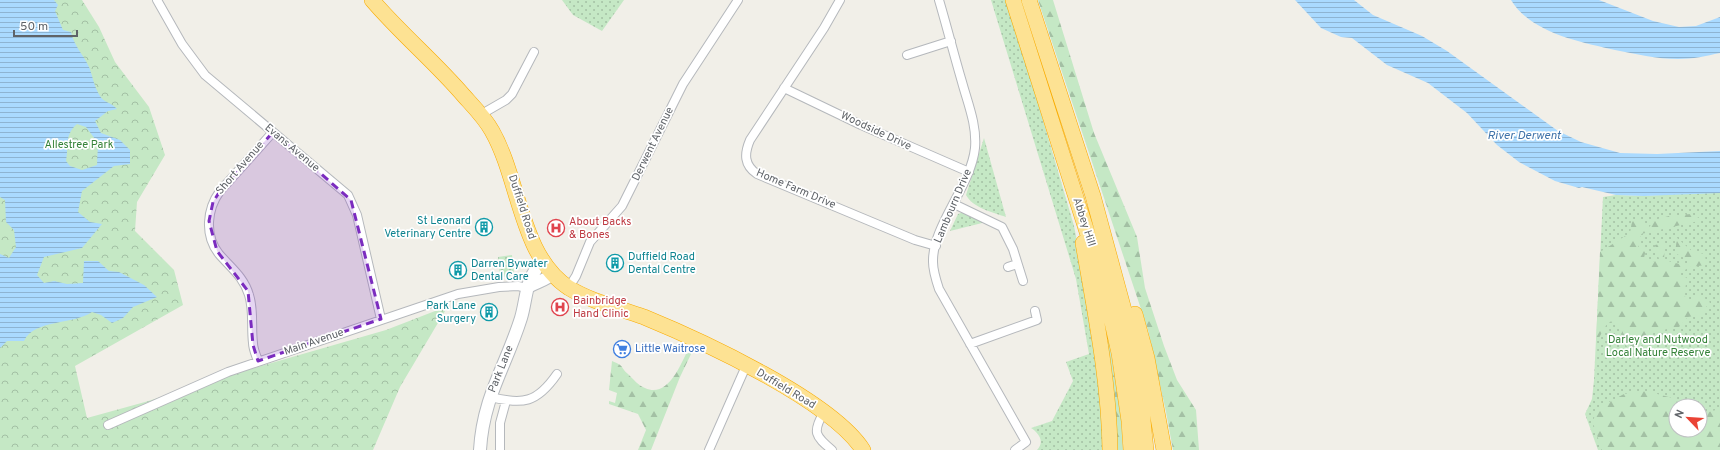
<svg xmlns="http://www.w3.org/2000/svg" width="1720" height="450" viewBox="0 0 1720 450" font-family="Overpass,sans-serif">
	<style>
		.grass { fill: url(#grass-dots); fill-rule: evenodd }
		.forest { fill: url(#forest-firs) }
		.park { fill: url(#park-crowns) }
		.water { fill: url(#water-rules); fill-rule: evenodd }
		.lines { fill: none; stroke-linecap: round; stroke-linejoin: round }
		.street-casing { stroke: #b5b8bc; stroke-width: 10 }
		.secondary-casing { stroke: #b6babf; stroke-width: 14 }
		.highway-casing { stroke: #f9ab00; stroke-width: 16 }
		.street { stroke: #fff; stroke-width: 8 }
		.secondary { stroke: #fff; stroke-width: 12 }
		.highway { stroke: #fde293; stroke-width: 15 }
		.marked { fill: #7b2cbf; fill-opacity: 0.2; stroke: #7b2cbf; stroke-width: 3; stroke-dasharray: 8 5; stroke-linejoin: round }
		.labels { text-anchor: middle; dominant-baseline: central; stroke-width: 3.5; stroke-linejoin: round; paint-order: stroke }
		.street-label { font-size: 11px; fill: #5f6368; stroke: #fff }
		.park-label { font-size: 11px; fill: #348238; stroke: #fff }
		.culture-label { font-size: 11px; fill: #0d838f; stroke: #fff; text-anchor: end }
		.health-label { font-size: 11px; fill: #be3a42; stroke: #fff; text-anchor: start }
		.shop-label { font-size: 11px; fill: #366cbe; stroke: #fff; text-anchor: start }
		.water-label { font-size: 12px; font-style: italic; fill: #4174aa; stroke: #fff }
	</style>
	<defs>
		<pattern id="grass-dots" width="8" height="8" patternUnits="userSpaceOnUse"><rect width="8" height="8" fill="#c5e8c5"/><path d="M2 2h.1M6 6h.1" fill="none" stroke="#a3c0a4" stroke-width="1.8" stroke-linecap="round"/></pattern>
		<pattern id="forest-firs" width="22" height="20" patternUnits="userSpaceOnUse"><rect width="22" height="20" fill="#c5e8c5"/><path d="M5 1l3.5 6h-7zM16 11l3.5 6h-7z" fill="#a3c0a4"/></pattern>
		<pattern id="park-crowns" width="20" height="18" patternUnits="userSpaceOnUse"><rect width="20" height="18" fill="#c5e8c5"/><path d="M2 6a3 3 0 1 1 6 0M12 15a3 3 0 1 1 6 0" fill="none" stroke="#a3c0a4"/></pattern>
		<pattern id="water-rules" width="6" height="5" patternUnits="userSpaceOnUse"><rect width="6" height="5" fill="#aadaff"/><path d="M0 2.5h6" fill="none" stroke="#8eb4d2"/></pattern>
	</defs>
	<rect width="100%" height="100%" fill="#f1efe8"/>
	<path class="grass" d="M 562,0 L 624,0 L 602,31 L 573,15 Z
		M 991,0 L 1008,0 L 1074,226 L 1090,306 L 1106,450 L 1037,450 C 1045,442 1039,433 1031,428 L 1052,421 L 1073,381 L 1066,362 L 1089,354 L 1076,279 Z
		M 984,138 L 1006,217 C 992,212 973,208 966,195 Z
		M 1695,193 L 1720,193 L 1720,450 L 1598,450 L 1585,414 L 1592,399 L 1594,380 L 1603,197 L 1616,195 L 1644,196 ZM 1676,406 L 1700,406 L 1700,430 L 1676,430 Z
		M 964,212 L 986,222 L 950,231 L 958,214 Z
		M 512,255 L 514,273 L 512,276 L 500,277 L 498,257 Z"/>
	<path class="forest" d="M 1038,0 L 1053,0 L 1094,133 L 1137,237 L 1145,288 L 1164,346 L 1177,380 L 1196,410 L 1199,450 L 1173,450 L 1166,412 L 1148,330 Z
		M 1691,214 L 1703,220 L 1641,234 L 1641,242 L 1638,247 L 1646,249 L 1644,258 L 1649,263 L 1659,259 L 1655,245 L 1665,243 L 1664,260 L 1687,266 L 1690,261 L 1675,253 L 1677,238 L 1693,252 L 1705,254 L 1706,265 L 1690,267 L 1678,274 L 1687,278 L 1684,295 L 1688,301 L 1698,294 L 1710,302 L 1700,315 L 1688,317 L 1679,327 C 1667,327 1664,332 1655,331 L 1650,337 L 1646,346 L 1635,344 L 1630,351 C 1625,344 1621,339 1622,330 L 1617,324 L 1608,322 L 1596,343 L 1600,252 L 1630,233 L 1632,221 L 1643,221 L 1648,229 L 1654,220 L 1669,216 Z
		M 1104,339 L 1109,341 L 1121,418 L 1123,450 L 1115,450 Z
		M 692,352 L 680,377 L 651,450 L 638,450 L 646,430 L 638,414 L 609,404 L 609,401 L 615,403 L 617,393 L 609,390 L 612,361 C 625,366 620,367 628,374 C 633,379 639,386 645,388 C 667,398 679,368 686,354 Z
		M 1646,391 L 1680,400 L 1689,406 L 1676,406 L 1676,430 L 1700,430 L 1700,414 L 1716,410 L 1720,412 L 1720,450 L 1602,450 L 1593,423 L 1596,409 L 1624,394 Z"/>
	<path class="park" d="M 0,0 L 82,0 L 99,27 L 115,62 L 149,107 L 165,155 L 137,202 L 135,231 L 174,270 L 183,305 L 75,366 L 87,418 L 145,402 L 254,368 L 386,330 L 448,306 L 400,387 L 373,450 L 0,450 Z"/>
	<path class="water" d="M 0,0 L 54,0 L 58,5 L 55,11 L 63,30 L 71,32 C 74,46 83,54 89,67 C 93,77 94,87 100,96 C 103,102 112,103 117,109 L 108,111 L 95,121 L 101,133 L 120,140 L 130,150 L 130,164 L 114,166 L 82,191 L 78,212 L 90,222 L 102,224 L 82,248 L 44,257 L 37,275 L 44,283 L 54,281 L 67,284 L 83,283 L 84,261 L 98,261 L 109,271 L 119,272 L 144,285 L 157,297 L 133,307 L 123,318 L 112,323 L 101,315 L 92,312 C 74,325 34,319 24,341 L 7,341 L 0,348 L 0,254 L 9,258 L 16,247 L 14,230 L 6,222 L 5,200 L 0,197 ZM 77,124 L 86,127 L 98,143 L 97,165 L 82,170 L 70,166 L 66,161 C 69,147 64,135 77,124 Z
		M 1295,0 L 1354,0 L 1373,15 L 1422,36 L 1447,51 L 1558,131 L 1581,142 L 1620,153 L 1657,154 L 1720,151 L 1720,193 L 1644,196 L 1616,195 L 1582,187 L 1579,188 L 1555,181 L 1519,162 L 1497,145 L 1467,113 L 1428,83 L 1387,65 L 1352,38 L 1341,37 L 1321,28 Z
		M 1511,0 L 1599,0 L 1653,21 L 1679,27 L 1696,26 L 1720,17 L 1720,53 C 1706,56 1693,59 1678,59 C 1657,59 1635,54 1615,50 C 1580,42 1531,33 1511,0 Z"/>
	<g class="lines">
		<g class="street-casing">
			<path id="street" d="M 157,0 L 182,44 L 205,75 L 348,195 L 357,215 L 381,319
				M 840,0 L 824,28 L 750,140 C 744,154 744,165 757,174 L 915,240 L 936,246
				M 939,0 C 947,27 954,55 962,82 C 968,104 977,125 975,148 C 971,186 932,226 933,262 C 933,271 936,280 939,289 L 1026,442 L 1015,450
				M 907,55 L 951,41
				M 784,88 L 861,125 L 969,172
				M 480,115 L 506,100 L 512,94 L 534,52
				M 954,204 L 1002,227 L 1013,249 L 1023,281
				M 1008,267 L 1017,264
				M 569,287 L 576,276 L 590,242 L 622,206 L 683,84 L 738,0
				M 970,344 L 1037,320 L 1035,311
				M 258,361 C 256,355 253,349 253,343 C 251,327 254,310 249,295 C 244,277 230,267 219,254 C 204,235 207,209 220,191 L 273,132
				M 490,397 C 523,405 537,403 557,374
				M 824,412 C 812,432 815,436 832,450
				M 108,425 L 228,372 L 458,294 L 499,287 L 518,286 L 527,288
				M 500,450 L 500,423 L 506,401
				M 709,450 L 746,366"/>
		</g>
		<g class="secondary-casing">
			<path id="secondary" d="M 527,288 C 535,282 545,281 552,274
				M 480,450 C 483,397 506,366 521,318 C 527,298 525,278 542,263"/>
		</g>
		<g class="highway-casing">
			<path id="highway" d="M 372,0 C 401,34 435,62 464,96 C 474,107 485,118 492,131 C 520,180 520,256 569,288 C 592,302 619,308 644,317 C 700,340 831,400 863,450
				M 1013,0 L 1103,282 L 1119,353 L 1129,421 L 1131,450
				M 1029,0 L 1093,196 L 1127,321 L 1141,401 L 1146,450
				M 1083,243 C 1095,312 1109,380 1110,450
				M 1135,314 L 1147,358 L 1164,450"/>
		</g>
		<use href="#street" class="street"/>
		<use href="#secondary" class="secondary"/>
		<use href="#highway" class="highway"/>
	</g>
	<path class="marked" d="M 273,132 L 351,200 L 381,319 L 258,361 L 253,345 L 248,291 L 217,251 L 209,221 L 213,202 L 220,191 Z"/>
	<defs>
		<g id="building-ring" transform="scale(0.9)"><circle r="9.5" fill="#fff" stroke="#0f9aa8" stroke-width="1.5"/><path d="M-4-6H4V6H1V3H-1V6H-4ZM-2.5-4.3h1.7v1.8h-1.7ZM.8-4.3h1.7v1.8H.8ZM-2.5-1h1.7V.8h-1.7ZM.8-1h1.7V.8H.8Z" fill="#0f9aa8"/></g>
		<g id="hospital-ring" transform="scale(0.9)"><circle r="9.5" fill="#fff" stroke="#e0444e" stroke-width="1.5"/><path d="M-5-5h3v3.5h4V-5h3V5h-3V1.5h-4V5h-3Z" fill="#e0444e"/></g>
		<g id="supermarket-ring" transform="scale(0.9)"><circle r="9.5" fill="#fff" stroke="#3f7fe0" stroke-width="1.5"/><path d="M-6-5.5h2.5l.6 2H6L4.5 2H-2.5L-4.4-4H-6ZM-1.5 3.2a1.3 1.3 0 1 0 .1 0ZM3 3.2a1.3 1.3 0 1 0 .1 0Z" fill="#3f7fe0"/></g>
	</defs>
	<g fill-rule="evenodd">
		<use href="#building-ring" x="484" y="227"/>
		<use href="#hospital-ring" x="556" y="228"/>
		<use href="#building-ring" x="615" y="263"/>
		<use href="#building-ring" x="458" y="270"/>
		<use href="#hospital-ring" x="560" y="307"/>
		<use href="#building-ring" x="489" y="312"/>
		<use href="#supermarket-ring" x="622" y="349"/>
	</g>
	<g class="labels">
		<g class="street-label">
			<text transform="translate(876 131) rotate(25)">Woodside Drive</text>
			<text transform="translate(653 144) rotate(-64)">Derwent Avenue</text>
			<text transform="translate(292 148) rotate(40)">Evans Avenue</text>
			<text transform="translate(240 168) rotate(-49)">Short Avenue</text>
			<text transform="translate(796 189) rotate(23)">Home Farm Drive</text>
			<text transform="translate(953 206) rotate(-67)">Lambourn Drive</text>
			<text transform="translate(522 207) rotate(72)">Duffield Road</text>
			<text transform="translate(1084 222) rotate(72)">Abbey Hill</text>
			<text transform="translate(314 342) rotate(-19)">Main Avenue</text>
			<text transform="translate(501 369) rotate(-68)">Park Lane</text>
			<text transform="translate(786 389) rotate(31)">Duffield Road</text>
		</g>
		<g class="park-label">
			<text x="79" y="145">Allestree Park</text>
			<text x="1658" y="340">Darley and Nutwood<tspan x="1658" dy="13">Local Nature Reserve</tspan></text>
		</g>
		<g class="culture-label">
			<text x="471" y="221">St Leonard<tspan x="471" dy="13">Veterinary Centre</tspan></text>
			<text x="628" y="257" text-anchor="start">Duffield Road<tspan x="628" dy="13">Dental Centre</tspan></text>
			<text x="471" y="264" text-anchor="start">Darren Bywater<tspan x="471" dy="13">Dental Care</tspan></text>
			<text x="476" y="306">Park Lane<tspan x="476" dy="13">Surgery</tspan></text>
		</g>
		<g class="health-label">
			<text x="569" y="222">About Backs<tspan x="569" dy="13">&amp; Bones</tspan></text>
			<text x="573" y="301">Bainbridge<tspan x="573" dy="13">Hand Clinic</tspan></text>
		</g>
		<g class="shop-label">
			<text x="635" y="349">Little Waitrose</text>
		</g>
		<g class="water-label">
			<text x="1524" y="136">River Derwent</text>
		</g>
	</g>
	<g transform="translate(1688 418) rotate(295)"><circle r="19" fill="#ffffff" stroke="#bfc1c3"/>
	<path d="M0-3L7 15L0 10L-7 15Z" fill="#ea4335"/>
	<text y="-6" font-size="11" font-weight="bold" text-anchor="middle" fill="#5f6368">N</text>
	</g>
	<path d="M14 30v6h63v-6" fill="none" stroke="#5f6368" stroke-width="2"/>
	<text x="20" y="30" font-size="12" fill="#5f6368" stroke="#ffffff" stroke-width="3" paint-order="stroke">50 m</text>
</svg>
